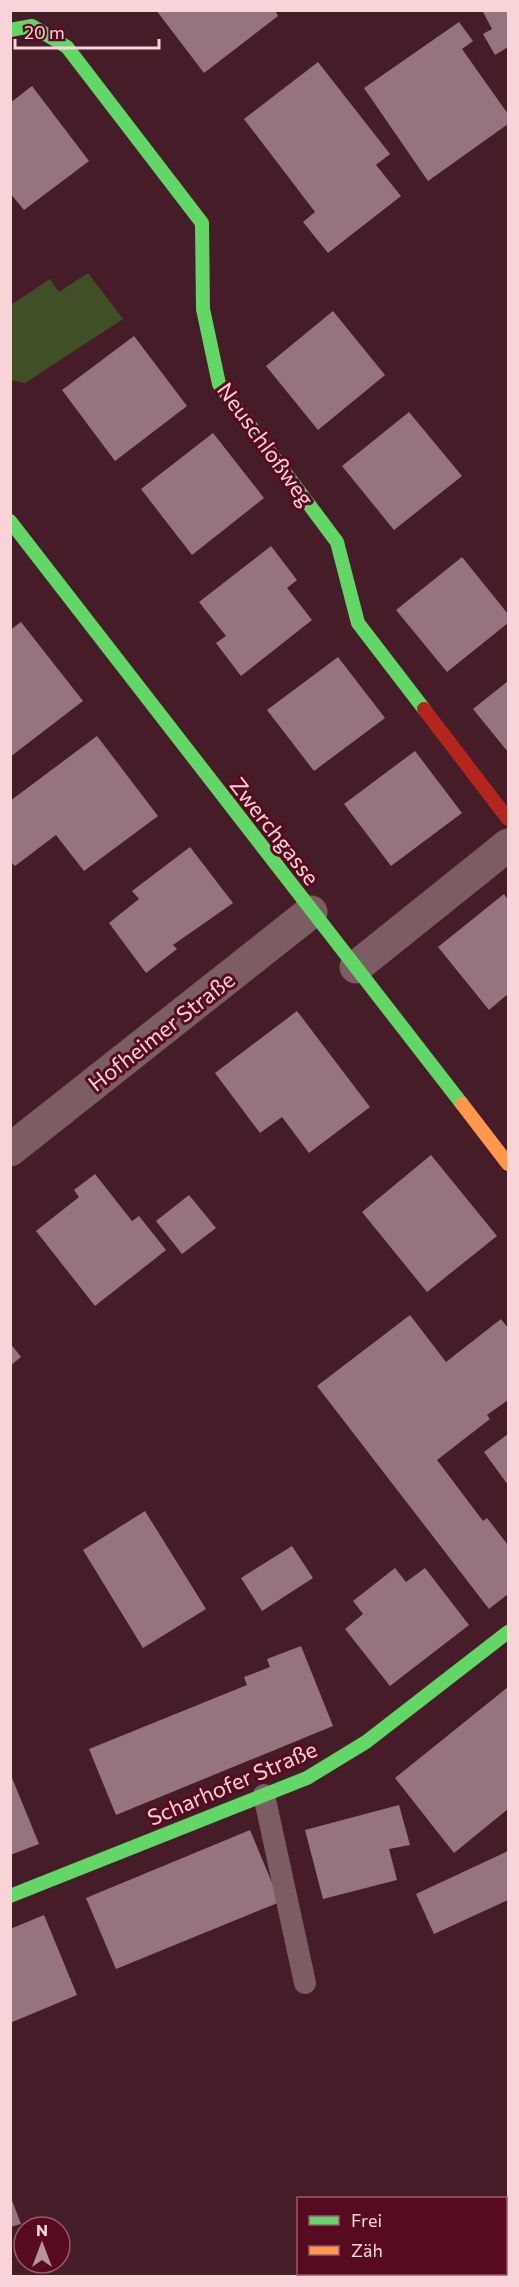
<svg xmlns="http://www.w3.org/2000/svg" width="519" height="2287" viewBox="0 0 519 2287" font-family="Commissioner,sans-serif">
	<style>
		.green { fill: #414f26 }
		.building { fill: #957480 }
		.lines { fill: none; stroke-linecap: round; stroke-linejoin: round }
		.lane { stroke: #7c5d64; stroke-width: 22 }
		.street { stroke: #7c5d64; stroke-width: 33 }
		.fast { stroke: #63d668; stroke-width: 14 }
		.slow { stroke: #ff974d; stroke-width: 14 }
		.jam { stroke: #b3261e; stroke-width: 14 }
		.labels { text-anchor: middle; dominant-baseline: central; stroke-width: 6; stroke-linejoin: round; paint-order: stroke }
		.street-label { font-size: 22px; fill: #f9d3d7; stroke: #570b21 }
	</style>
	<rect width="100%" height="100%" fill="#461c28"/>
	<path class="green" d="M 88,273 L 123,319 L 25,383 L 11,380 L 11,305 L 50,279 L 59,292 Z"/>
	<path class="building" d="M 156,10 L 275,10 L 278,16 L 204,73 Z
		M 482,10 L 508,10 L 508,47 L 495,55 L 483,34 L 492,29 Z
		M 459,22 L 473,41 L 462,49 L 508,114 L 508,124 L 428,181 L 364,88 Z
		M 318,62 L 390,154 L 376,165 L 401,196 L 328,253 L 303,222 L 315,212 L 244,119 Z
		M 32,86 L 89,161 L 24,210 L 10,193 L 10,103 Z
		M 333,311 L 385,375 L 318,430 L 266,366 Z
		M 134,336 L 187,406 L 115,461 L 62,390 Z
		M 409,412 L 462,476 L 394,530 L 342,466 Z
		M 213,433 L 264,498 L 192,555 L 141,489 Z
		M 271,546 L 297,580 L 287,588 L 312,620 L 241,676 L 216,643 L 226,636 L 199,602 Z
		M 462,557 L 508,614 L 508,623 L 447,672 L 396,610 Z
		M 21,622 L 83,701 L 10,757 L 10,630 Z
		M 338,657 L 385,718 L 314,771 L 267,710 Z
		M 508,681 L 508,752 L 473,709 Z
		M 97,736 L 158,816 L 84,871 L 56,835 L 15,866 L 10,861 L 10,801 Z
		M 415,751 L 462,813 L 391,866 L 344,804 Z
		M 190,847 L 233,903 L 173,945 L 177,949 L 146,973 L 109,923 L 139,899 L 132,891 Z
		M 504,894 L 508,900 L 508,994 L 489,1010 L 438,947 Z
		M 297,1011 L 370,1107 L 309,1153 L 282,1117 L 260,1133 L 215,1073 Z
		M 431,1155 L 497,1236 L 427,1292 L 362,1212 Z
		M 95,1174 L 132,1221 L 139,1216 L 166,1250 L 95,1306 L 36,1231 L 79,1197 L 74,1190 Z
		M 189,1195 L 216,1228 L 182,1254 L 156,1221 Z
		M 410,1315 L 446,1362 L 501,1319 L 508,1328 L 508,1400 L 487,1415 L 490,1419 L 437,1460 L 483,1521 L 487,1518 L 508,1545 L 508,1594 L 489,1609 L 317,1386 Z
		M 10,1343 L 21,1357 L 10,1366 Z
		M 508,1434 L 508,1485 L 484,1452 Z
		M 145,1511 L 206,1609 L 143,1648 L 83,1550 Z
		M 292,1546 L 313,1578 L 262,1611 L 241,1578 Z
		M 395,1568 L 406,1582 L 425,1568 L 469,1625 L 390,1686 L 345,1629 L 363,1614 L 353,1601 Z
		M 301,1646 L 333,1726 L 116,1815 L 89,1749 L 247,1685 L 244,1677 L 270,1667 L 267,1659 Z
		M 508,1687 L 508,1809 L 454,1853 L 395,1778 Z
		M 10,1773 L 39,1844 L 10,1855 Z
		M 399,1805 L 410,1845 L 389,1849 L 397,1880 L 323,1899 L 305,1830 Z
		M 250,1830 L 280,1902 L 116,1969 L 86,1898 Z
		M 508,1851 L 508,1900 L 434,1934 L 416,1894 Z
		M 44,1915 L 77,1995 L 10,2023 L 10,1929 Z
		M 10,2195 L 21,2224 L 10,2227 Z
		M 341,2274 L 493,2274 L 494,2276 L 342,2276 Z"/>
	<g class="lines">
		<path class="lane" d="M 264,1795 L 305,1983"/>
		<path class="street" d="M 356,967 L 508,845
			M 10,1150 L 311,912"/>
		<path class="fast" d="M 10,30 L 32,26 L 67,47 L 202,223 L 203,309 L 219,384 L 337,542 L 358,623 L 424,709
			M 10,521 L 462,1104
			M 10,1896 L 307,1778 L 366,1742 L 508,1632"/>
		<path class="slow" d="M 462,1104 L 508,1164"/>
		<path class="jam" d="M 424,709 L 508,819"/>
	</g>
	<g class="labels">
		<g class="street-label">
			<text transform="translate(266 444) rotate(54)">Neuschloßweg</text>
			<text transform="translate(275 831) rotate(52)">Zwerchgasse</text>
			<text transform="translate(161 1031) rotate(-38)">Hofheimer Straße</text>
			<text transform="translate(232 1783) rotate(-23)">Scharhofer Straße</text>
		</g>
	</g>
	<rect width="519" height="2287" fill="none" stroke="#f9d3d7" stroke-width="24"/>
	<rect x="297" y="2197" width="210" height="78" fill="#570b21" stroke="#985b6a" stroke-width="1.5"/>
	<rect x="309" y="2216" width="30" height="9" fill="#63d668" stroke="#985b6a" stroke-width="1.5"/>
	<text x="351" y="2227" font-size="18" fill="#f9d3d7">Frei</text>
	<rect x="309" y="2246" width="30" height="9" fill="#ff974d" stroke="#985b6a" stroke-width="1.5"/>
	<text x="351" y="2257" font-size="18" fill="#f9d3d7">Zäh</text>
	<g transform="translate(42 2245)"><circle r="28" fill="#570b21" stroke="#985b6a" stroke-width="1.5"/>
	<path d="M0-4.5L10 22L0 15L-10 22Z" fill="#ba939a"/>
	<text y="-9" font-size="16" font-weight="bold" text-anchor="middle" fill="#f9d3d7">N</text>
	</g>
	<path d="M15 39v9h144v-9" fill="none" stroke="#f9d3d7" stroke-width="3"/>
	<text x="24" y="39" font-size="18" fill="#f9d3d7" stroke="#570b21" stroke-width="4.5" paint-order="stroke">20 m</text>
</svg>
